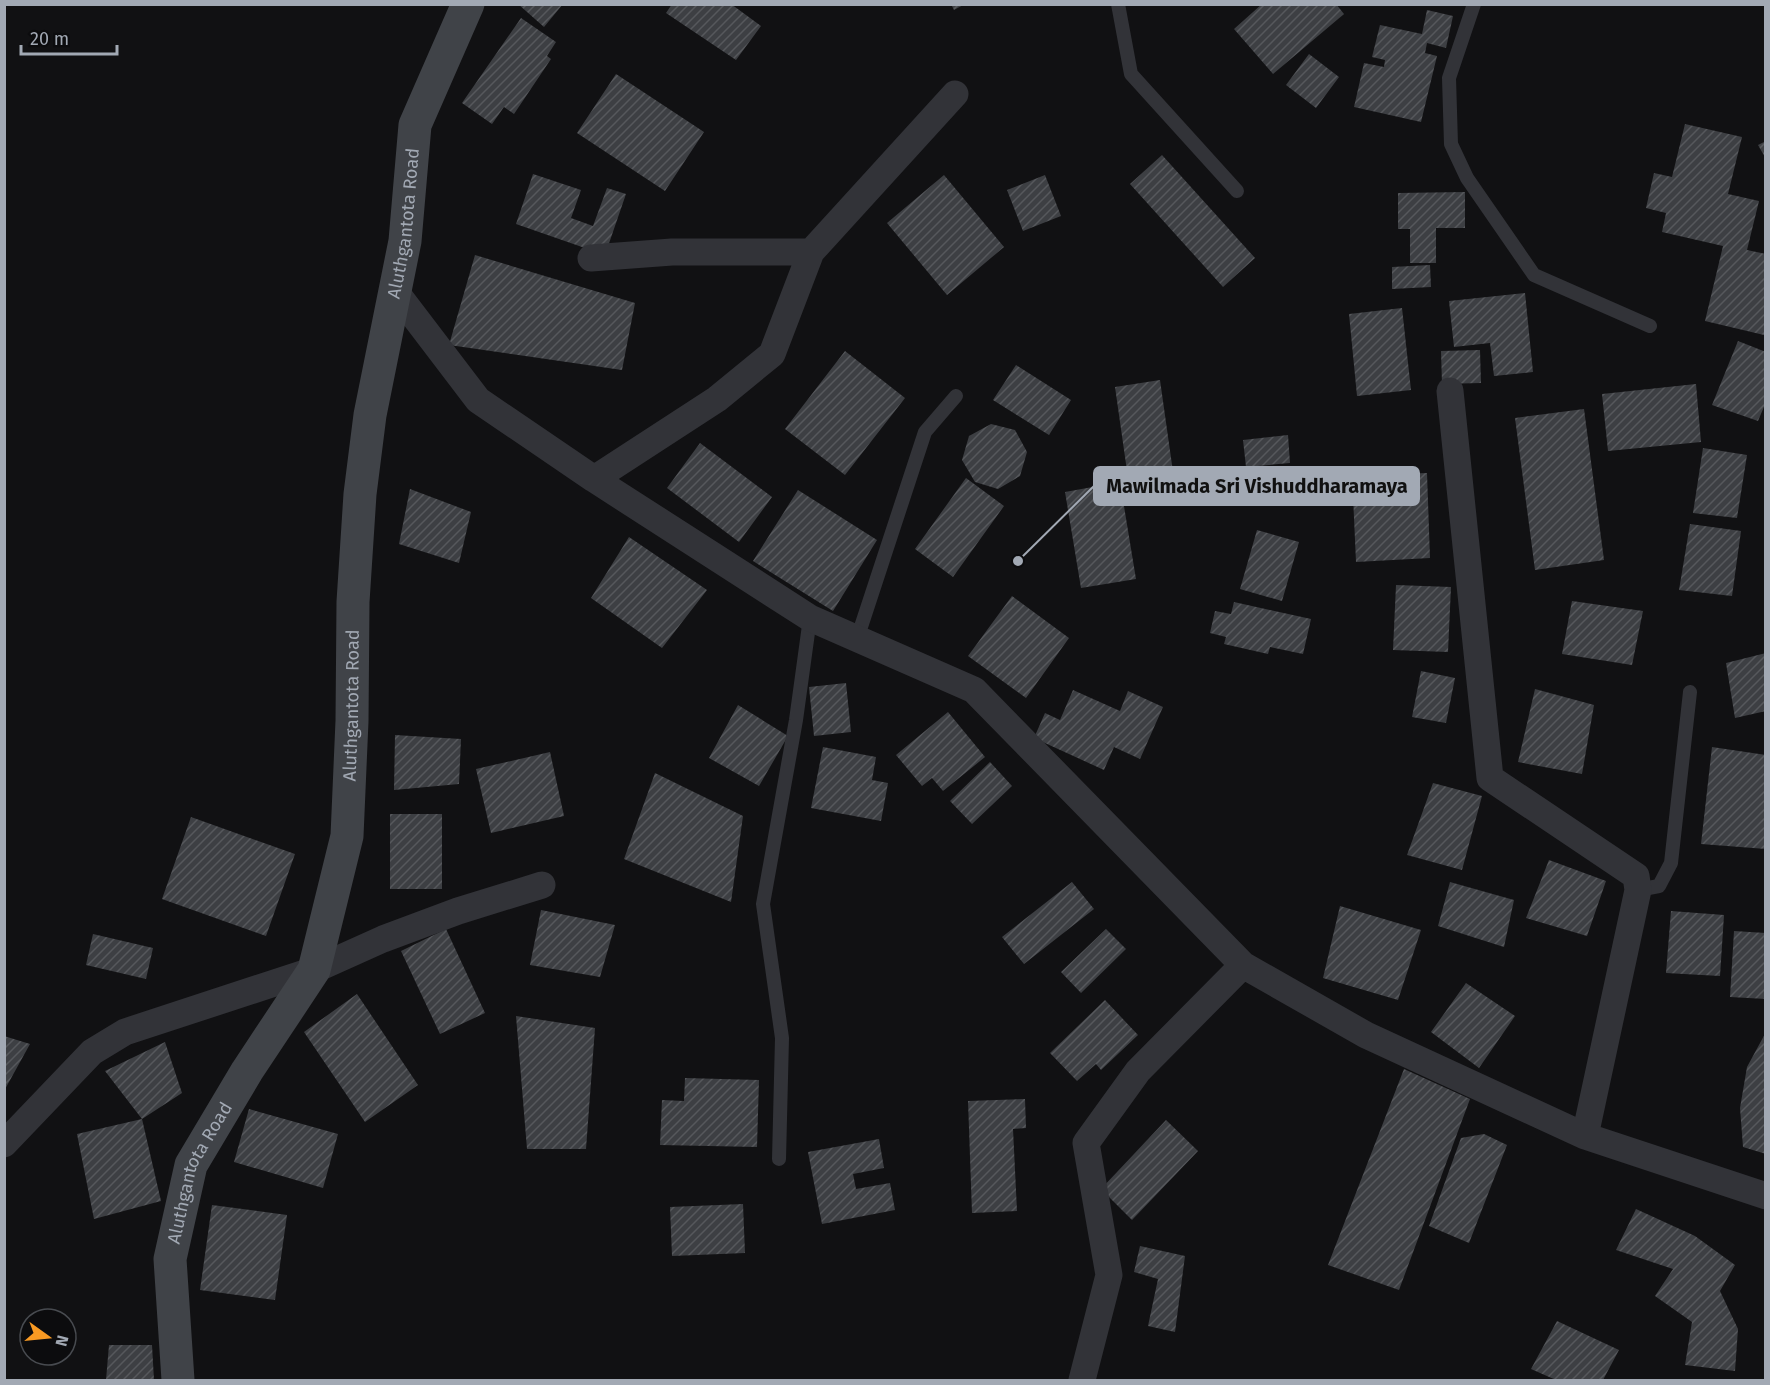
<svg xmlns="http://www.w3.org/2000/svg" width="1770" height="1385" viewBox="0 0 1770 1385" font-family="'Fira Sans',sans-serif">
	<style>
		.building { fill: url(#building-hatch) }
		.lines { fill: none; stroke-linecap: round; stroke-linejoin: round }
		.lane { stroke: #323338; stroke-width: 14 }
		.street { stroke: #323338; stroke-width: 27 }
		.secondary { stroke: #404348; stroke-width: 33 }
		.labels { text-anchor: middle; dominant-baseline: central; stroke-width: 5; stroke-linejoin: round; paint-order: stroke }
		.street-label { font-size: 18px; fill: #a2a9b4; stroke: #0c0c0e }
		.leader { fill: none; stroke: #a2a9b4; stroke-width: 2 }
		.callout-dot { fill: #a2a9b4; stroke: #0c0c0e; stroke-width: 2 }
		.callout { fill: #a2a9b4; stroke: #a2a9b4; stroke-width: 2 }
		.callout-label { font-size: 20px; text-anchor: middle; font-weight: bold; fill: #111 }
	</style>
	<defs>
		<pattern id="building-hatch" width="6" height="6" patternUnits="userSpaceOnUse" patternTransform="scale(1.5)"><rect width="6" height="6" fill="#3d3f43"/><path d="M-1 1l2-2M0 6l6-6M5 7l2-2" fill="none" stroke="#56585c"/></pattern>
	</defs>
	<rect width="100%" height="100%" fill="#111113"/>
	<path class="building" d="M 518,4 L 563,4 L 544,27 Z
		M 672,4 L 731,4 L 761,26 L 736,60 L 666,13 Z
		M 951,4 L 965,4 L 954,10 Z
		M 1262,4 L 1336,4 L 1344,14 L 1273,74 L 1234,29 Z
		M 1427,10 L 1453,16 L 1446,48 L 1427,43 L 1425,53 L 1437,56 L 1421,122 L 1354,107 L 1364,63 L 1384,67 L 1385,60 L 1372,57 L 1380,25 L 1422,34 Z
		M 521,18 L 556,42 L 547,56 L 551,59 L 514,114 L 504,107 L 492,124 L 462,103 Z
		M 1309,54 L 1339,77 L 1316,108 L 1286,85 Z
		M 616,74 L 704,132 L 665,191 L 577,133 Z
		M 1685,124 L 1742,137 L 1728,194 L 1759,201 L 1747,250 L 1766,254 L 1764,335 L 1705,321 L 1723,246 L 1662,232 L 1666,213 L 1646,208 L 1654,173 L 1672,177 Z
		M 1766,141 L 1766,159 L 1758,145 Z
		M 1162,155 L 1255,258 L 1223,287 L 1130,184 Z
		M 533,174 L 581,190 L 571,218 L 593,226 L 607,188 L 626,194 L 605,255 L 516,224 Z
		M 944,175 L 1004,247 L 947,295 L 887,223 Z
		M 1045,175 L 1061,216 L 1023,231 L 1007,190 Z
		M 1465,192 L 1465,228 L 1436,228 L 1436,263 L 1410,263 L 1410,229 L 1398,229 L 1398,193 Z
		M 475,255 L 635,303 L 622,370 L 449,345 Z
		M 1430,265 L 1431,287 L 1392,289 L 1392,267 Z
		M 1525,293 L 1533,372 L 1494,376 L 1490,343 L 1454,347 L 1449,301 Z
		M 1402,308 L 1411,390 L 1357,396 L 1349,314 Z
		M 1738,341 L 1766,352 L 1766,402 L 1758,421 L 1712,405 Z
		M 1480,350 L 1481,383 L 1442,384 L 1441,351 Z
		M 845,351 L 905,398 L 845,475 L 785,429 Z
		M 1016,365 L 1071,400 L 1049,435 L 993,400 Z
		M 1160,380 L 1175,486 L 1130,492 L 1115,387 Z
		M 1696,384 L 1701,442 L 1608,451 L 1602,394 Z
		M 1584,409 L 1604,560 L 1535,570 L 1515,418 Z
		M 991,424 L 1015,430 L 1027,452 L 1020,476 L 998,489 L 975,482 L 962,460 L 969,436 Z
		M 1288,435 L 1290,463 L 1246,467 L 1243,440 Z
		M 700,443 L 772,497 L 739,542 L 667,488 Z
		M 1703,448 L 1747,455 L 1737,518 L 1693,513 Z
		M 1427,473 L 1430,558 L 1356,562 L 1353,496 L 1399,494 L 1399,474 Z
		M 966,478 L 1004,506 L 953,577 L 915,549 Z
		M 1120,482 L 1136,579 L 1081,588 L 1065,492 Z
		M 410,489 L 471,512 L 459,563 L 399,544 Z
		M 798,490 L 877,540 L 833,611 L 753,561 Z
		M 1690,524 L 1741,531 L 1732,596 L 1679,590 Z
		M 1257,530 L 1299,542 L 1282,601 L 1240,589 Z
		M 629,537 L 707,590 L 662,648 L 591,598 Z
		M 1396,585 L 1451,587 L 1448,652 L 1393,650 Z
		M 1012,596 L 1069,638 L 1026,698 L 968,656 Z
		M 1572,601 L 1643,611 L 1632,665 L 1562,654 Z
		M 1234,602 L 1311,619 L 1303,654 L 1270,647 L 1268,654 L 1224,644 L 1226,637 L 1210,633 L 1215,611 L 1231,614 Z
		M 1766,653 L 1766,711 L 1735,718 L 1726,663 Z
		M 1421,671 L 1455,678 L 1446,723 L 1412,717 Z
		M 846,683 L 851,732 L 814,736 L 809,687 Z
		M 1535,689 L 1594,705 L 1582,774 L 1518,762 Z
		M 1073,690 L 1120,711 L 1128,691 L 1163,707 L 1140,759 L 1114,747 L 1104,770 L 1034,738 L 1045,713 L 1060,720 Z
		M 738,705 L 788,736 L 759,786 L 709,758 Z
		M 948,712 L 985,757 L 943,791 L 932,778 L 922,786 L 896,755 Z
		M 395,735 L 461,739 L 459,784 L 394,790 Z
		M 823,747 L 876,757 L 872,780 L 888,783 L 881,821 L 811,808 Z
		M 1712,747 L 1766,755 L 1766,849 L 1701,844 Z
		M 550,752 L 564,816 L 491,833 L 476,769 Z
		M 990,762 L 1012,786 L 972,824 L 950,801 Z
		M 655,773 L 743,816 L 731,902 L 624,859 Z
		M 1433,783 L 1482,796 L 1462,870 L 1407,855 Z
		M 390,814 L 442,814 L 442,889 L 390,889 Z
		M 191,817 L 295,854 L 266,936 L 162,899 Z
		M 1549,860 L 1606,881 L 1587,936 L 1526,918 Z
		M 1072,882 L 1094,909 L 1024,964 L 1002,937 Z
		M 1450,882 L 1514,900 L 1504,947 L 1438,926 Z
		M 1340,906 L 1421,930 L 1398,1000 L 1323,978 Z
		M 541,910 L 615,925 L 600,977 L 530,965 Z
		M 1671,911 L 1724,915 L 1720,976 L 1666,973 Z
		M 446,929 L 485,1013 L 440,1034 L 401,951 Z
		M 1106,929 L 1126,949 L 1081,993 L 1061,972 Z
		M 1734,931 L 1766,933 L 1766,999 L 1730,997 Z
		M 93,934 L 153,948 L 146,979 L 86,965 Z
		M 1466,983 L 1515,1016 L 1479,1068 L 1431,1032 Z
		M 357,994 L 418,1085 L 365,1122 L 304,1032 Z
		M 1105,1000 L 1138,1035 L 1101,1070 L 1096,1064 L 1077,1081 L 1050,1053 Z
		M 516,1016 L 595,1028 L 586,1149 L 527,1149 Z
		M 1766,1032 L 1766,1154 L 1743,1147 L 1740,1108 L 1747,1067 Z
		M 4,1036 L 30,1044 L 4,1091 Z
		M 165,1042 L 182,1093 L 142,1119 L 105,1071 Z
		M 1404,1069 L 1470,1099 L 1399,1290 L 1328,1265 Z
		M 685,1078 L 759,1080 L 757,1147 L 660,1145 L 662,1100 L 684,1101 Z
		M 1025,1099 L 1026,1128 L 1013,1129 L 1017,1211 L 972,1213 L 968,1101 Z
		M 249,1109 L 338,1134 L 323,1188 L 234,1162 Z
		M 142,1119 L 161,1201 L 94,1219 L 77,1134 Z
		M 1166,1120 L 1198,1151 L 1132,1220 L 1101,1189 Z
		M 1484,1134 L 1507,1145 L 1469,1243 L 1429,1226 L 1461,1138 Z
		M 879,1139 L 884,1168 L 853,1174 L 856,1189 L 890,1183 L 895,1210 L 822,1224 L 808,1152 Z
		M 743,1204 L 745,1253 L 672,1256 L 670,1207 Z
		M 212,1205 L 287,1215 L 275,1300 L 200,1290 Z
		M 1636,1209 L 1695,1236 L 1735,1265 L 1720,1291 L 1738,1329 L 1735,1371 L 1685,1365 L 1692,1322 L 1655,1296 L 1673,1269 L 1616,1250 Z
		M 1140,1246 L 1185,1256 L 1175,1332 L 1148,1326 L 1158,1279 L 1134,1272 Z
		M 1557,1321 L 1619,1350 L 1603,1380 L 1556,1380 L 1531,1369 Z
		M 109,1345 L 152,1345 L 154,1380 L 106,1380 Z"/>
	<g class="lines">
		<path class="lane" d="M 1118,4 L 1131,74 L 1237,191
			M 1474,4 L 1449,78 L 1451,144 L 1467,178 L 1534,275 L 1650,326
			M 857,639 L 925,432 L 956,396
			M 1638,890 L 1659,886 L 1671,863 L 1690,692
			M 779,1159 L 782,1038 L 763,904 L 796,720 L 810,618"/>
		<path class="street" d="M 591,258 L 672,252 L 811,252
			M 395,291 L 478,400 L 594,479 L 810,618 L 974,690 L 1243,965 L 1366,1035 L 1585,1136 L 1766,1196
			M 1450,391 L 1490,778 L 1636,876 L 1638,890 L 1585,1136
			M 594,479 L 717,399 L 772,354 L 811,252 L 955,94
			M 4,1144 L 92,1052 L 125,1032 L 314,970 L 383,939 L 458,911 L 542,885
			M 1082,1380 L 1109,1275 L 1086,1143 L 1138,1071 L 1243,965"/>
		<path class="secondary" id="s1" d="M 178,1380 L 170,1259 L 191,1165 L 247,1071 L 314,970 L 347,836 L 352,721 L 353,602 L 360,494 L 370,415 L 405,241 L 415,125 L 468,4"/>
	</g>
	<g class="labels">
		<g class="street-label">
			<text stroke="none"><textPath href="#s1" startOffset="1203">Aluthgantota Road</textPath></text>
			<text stroke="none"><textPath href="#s1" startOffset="717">Aluthgantota Road</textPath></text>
			<text stroke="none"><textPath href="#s1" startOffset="213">Aluthgantota Road</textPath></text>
		</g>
	</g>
	<path class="leader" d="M1018 561L1094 486"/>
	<circle class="callout-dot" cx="1018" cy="561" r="6"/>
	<rect class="callout" x="1094" y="467" width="325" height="38" rx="6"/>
	<g class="callout-label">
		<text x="1257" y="493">Mawilmada Sri Vishuddharamaya</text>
	</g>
	<rect width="1770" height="1385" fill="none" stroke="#a2a9b4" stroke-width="12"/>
	<g transform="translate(48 1337) rotate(105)"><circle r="28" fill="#0c0c0e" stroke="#484b50" stroke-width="1.5"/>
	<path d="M0-4.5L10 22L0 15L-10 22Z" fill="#f99a23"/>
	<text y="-9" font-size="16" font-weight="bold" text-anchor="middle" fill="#a2a9b4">N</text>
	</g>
	<path d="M21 45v9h96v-9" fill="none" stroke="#a2a9b4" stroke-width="3"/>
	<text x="30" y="45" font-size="18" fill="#a2a9b4" stroke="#0c0c0e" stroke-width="4.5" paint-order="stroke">20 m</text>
</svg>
